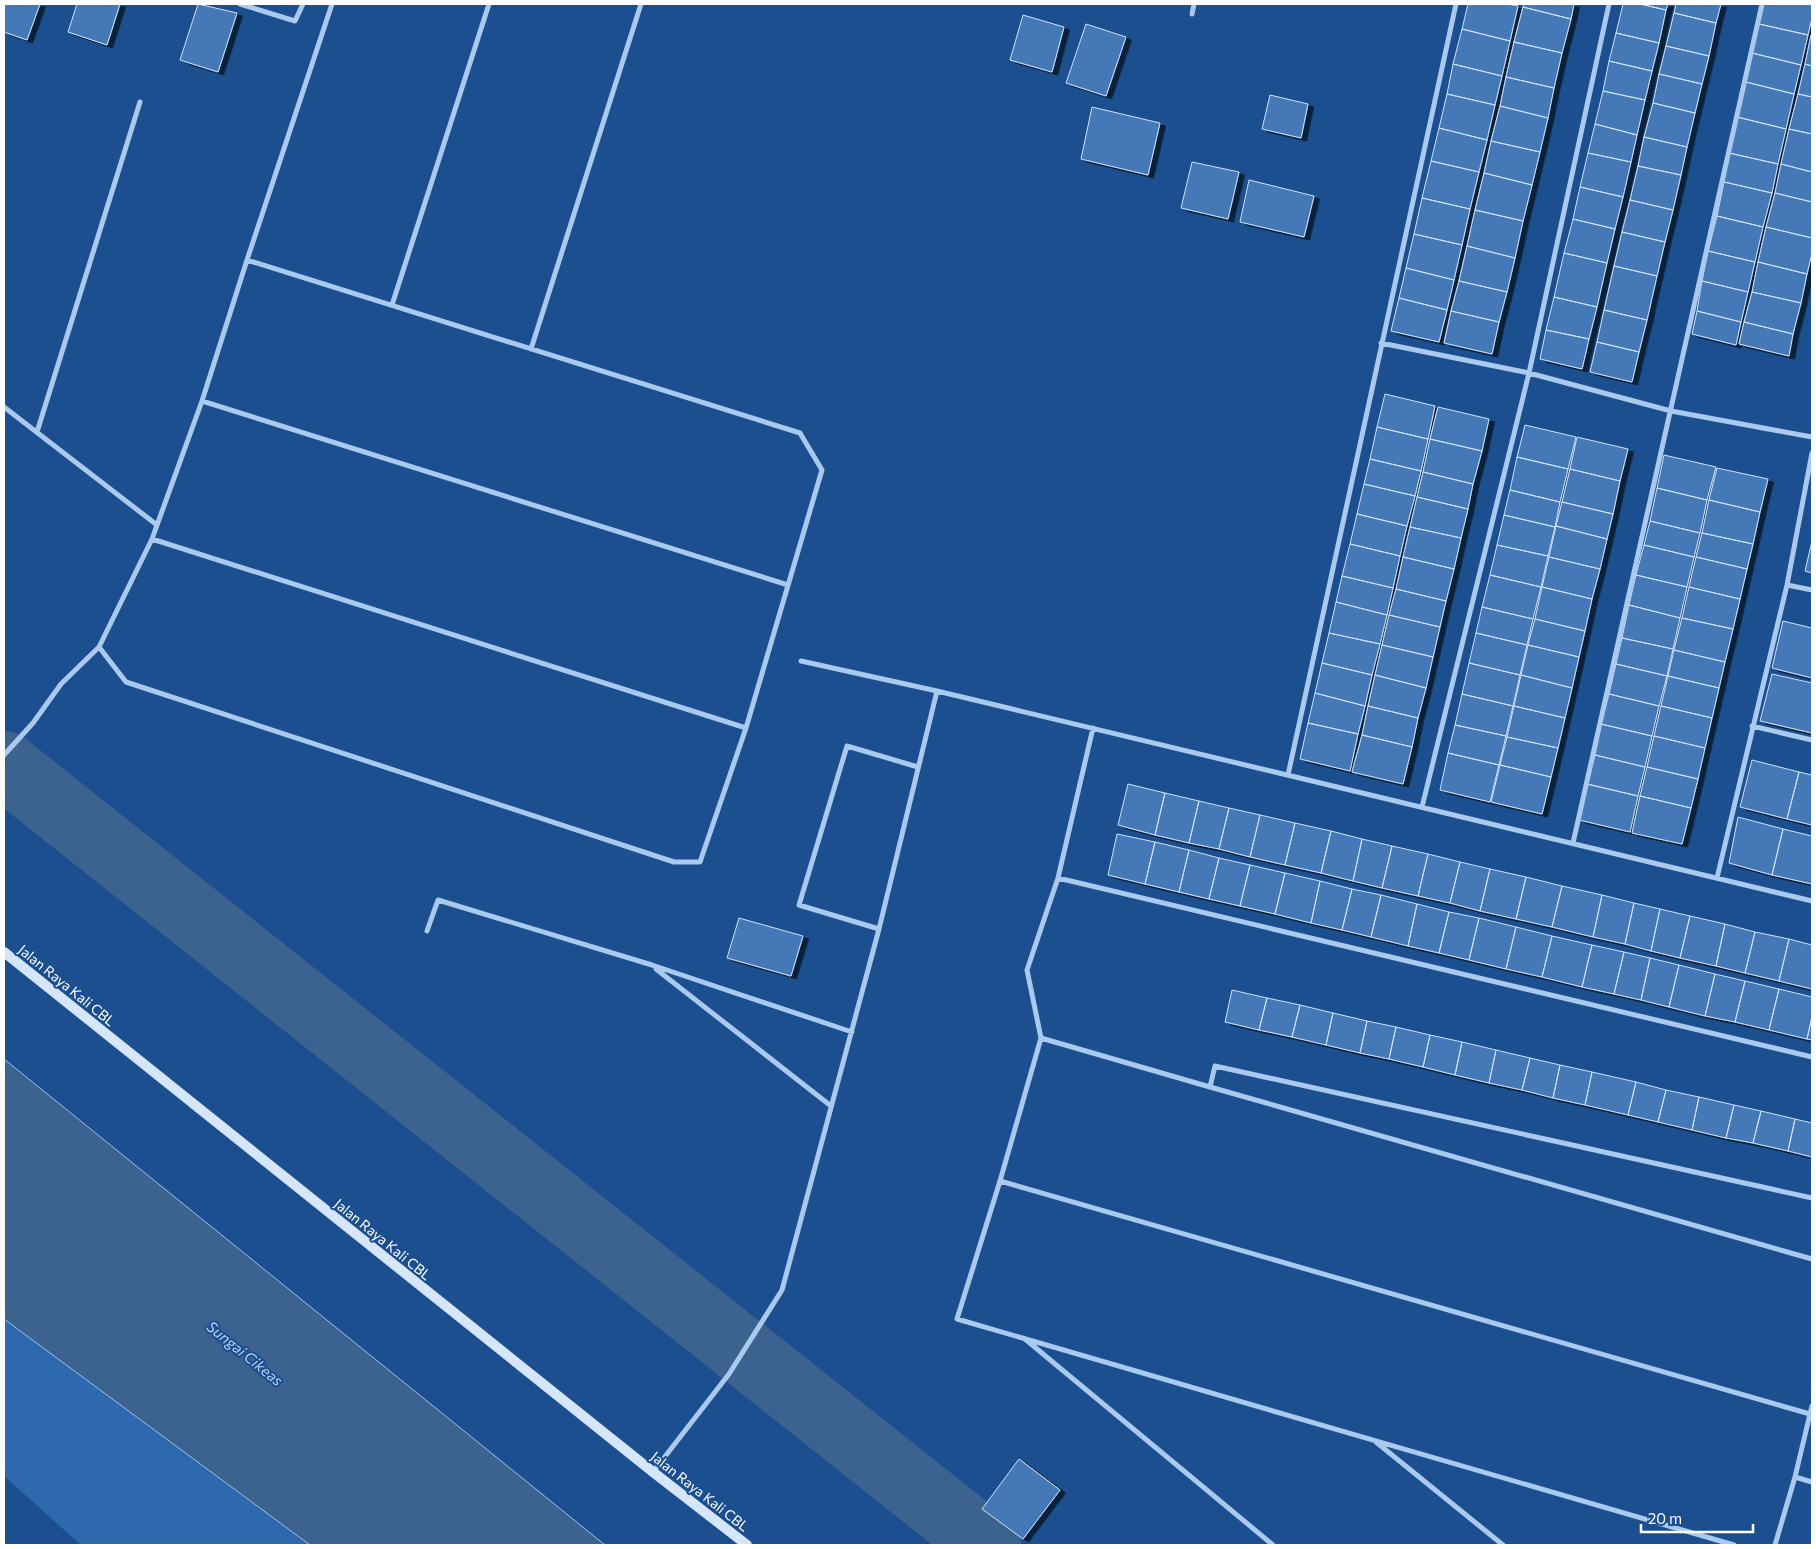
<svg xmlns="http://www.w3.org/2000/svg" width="1816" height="1549" viewBox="0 0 1816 1549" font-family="Commissioner,sans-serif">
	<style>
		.green { fill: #2e69ad }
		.water { fill: #3c6290; stroke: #9cc4f0 }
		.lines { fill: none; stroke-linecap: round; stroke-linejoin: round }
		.river { stroke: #3c6290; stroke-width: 68 }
		.building { fill: #4478b7; stroke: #cfe3fa; filter: url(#shadow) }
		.street { stroke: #a9c9ee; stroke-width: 5 }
		.secondary { stroke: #d6e6fa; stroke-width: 10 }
		.labels { text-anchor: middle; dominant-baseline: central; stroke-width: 4; stroke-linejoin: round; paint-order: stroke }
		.street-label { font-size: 14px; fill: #fff; stroke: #1b4f8f }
		.water-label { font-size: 15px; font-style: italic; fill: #b5d3f5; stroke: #1b4f8f }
	</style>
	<defs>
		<filter id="shadow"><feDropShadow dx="5.5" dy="3" stdDeviation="0" flood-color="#0009"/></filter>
	</defs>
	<rect width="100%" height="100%" fill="#1b4f8f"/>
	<path class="green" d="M 4,1319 L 310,1545 L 81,1545 L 4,1476 Z"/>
	<path class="water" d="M 4,1059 L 605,1545 L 310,1545 L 4,1319 Z"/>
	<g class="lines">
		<path class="river" d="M 4,765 L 987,1545"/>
	</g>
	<path class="building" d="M 4,4 L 40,4 L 27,40 L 4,32 Z
		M 77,4 L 120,4 L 107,45 L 68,32 Z
		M 198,4 L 237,13 L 218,72 L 180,60 Z
		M 1468,4 L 1507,4 L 1518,6 L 1510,41 L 1462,29 Z
		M 1524,4 L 1574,4 L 1571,19 L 1523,7 Z
		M 1623,4 L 1640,4 L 1666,10 L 1659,43 L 1616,33 Z
		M 1640,4 L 1668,4 L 1666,10 Z
		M 1676,4 L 1721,4 L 1716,23 L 1674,13 Z
		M 1764,4 L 1812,4 L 1812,18 L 1808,35 L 1759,24 Z
		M 1523,7 L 1571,19 L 1562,53 L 1514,42 Z
		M 1674,13 L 1716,23 L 1709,56 L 1666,46 Z
		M 1023,15 L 1064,27 L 1052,72 L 1010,60 Z
		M 1086,24 L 1126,37 L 1106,96 L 1066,83 Z
		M 1759,24 L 1808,35 L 1801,65 L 1752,53 Z
		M 1462,29 L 1510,41 L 1502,76 L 1453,64 Z
		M 1616,33 L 1659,43 L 1652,71 L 1609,61 Z
		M 1811,35 L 1812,35 L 1812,66 L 1805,64 Z
		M 1514,42 L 1562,53 L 1554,88 L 1506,77 Z
		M 1666,46 L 1709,56 L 1702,84 L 1659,74 Z
		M 1752,53 L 1801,65 L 1794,94 L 1746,82 Z
		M 1609,61 L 1652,71 L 1645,100 L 1603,91 Z
		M 1453,64 L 1502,76 L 1495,105 L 1447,94 Z
		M 1805,64 L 1812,66 L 1812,97 L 1798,94 Z
		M 1659,74 L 1702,84 L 1695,113 L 1653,103 Z
		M 1506,77 L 1554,88 L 1548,118 L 1500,106 Z
		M 1746,82 L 1794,94 L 1786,129 L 1737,117 Z
		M 1603,91 L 1645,100 L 1637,135 L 1595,124 Z
		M 1447,94 L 1495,105 L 1487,140 L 1439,128 Z
		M 1798,94 L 1812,97 L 1812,134 L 1789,129 Z
		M 1270,95 L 1308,104 L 1301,138 L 1262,129 Z
		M 1653,103 L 1695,113 L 1687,147 L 1644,137 Z
		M 1500,106 L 1548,118 L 1540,152 L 1491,141 Z
		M 1092,107 L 1160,123 L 1148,175 L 1081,159 Z
		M 1737,117 L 1786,129 L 1778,164 L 1729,153 Z
		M 1595,124 L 1637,135 L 1631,162 L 1588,153 Z
		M 1439,128 L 1487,140 L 1479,172 L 1431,161 Z
		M 1789,129 L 1812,134 L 1812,172 L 1781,164 Z
		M 1644,137 L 1687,147 L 1681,175 L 1638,166 Z
		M 1491,141 L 1540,152 L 1532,185 L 1484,173 Z
		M 1588,153 L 1631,162 L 1623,197 L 1580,187 Z
		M 1729,153 L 1778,164 L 1772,193 L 1724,182 Z
		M 1431,161 L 1479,172 L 1470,209 L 1422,198 Z
		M 1192,162 L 1239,172 L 1228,219 L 1181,208 Z
		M 1781,164 L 1812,172 L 1812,202 L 1775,193 Z
		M 1638,166 L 1681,175 L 1673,210 L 1630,200 Z
		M 1484,173 L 1532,185 L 1523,221 L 1475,210 Z
		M 1249,180 L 1314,196 L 1304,237 L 1240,222 Z
		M 1724,182 L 1772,193 L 1763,227 L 1717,216 Z
		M 1580,187 L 1623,197 L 1615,229 L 1573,219 Z
		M 1775,193 L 1812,202 L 1812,238 L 1766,227 Z
		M 1422,198 L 1470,209 L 1462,245 L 1414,234 Z
		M 1630,200 L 1673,210 L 1665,242 L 1622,232 Z
		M 1475,210 L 1523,221 L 1515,258 L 1467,246 Z
		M 1717,216 L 1763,227 L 1755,262 L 1708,251 Z
		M 1573,219 L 1615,229 L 1607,263 L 1564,253 Z
		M 1766,227 L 1812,238 L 1812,253 L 1807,274 L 1758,262 Z
		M 1622,232 L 1665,242 L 1657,276 L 1614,266 Z
		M 1414,234 L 1462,245 L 1454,280 L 1406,268 Z
		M 1467,246 L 1515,258 L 1507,292 L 1459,281 Z
		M 1708,251 L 1755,262 L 1748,292 L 1702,281 Z
		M 1564,253 L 1607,263 L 1597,307 L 1554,297 Z
		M 1758,262 L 1807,274 L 1801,303 L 1752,292 Z
		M 1614,266 L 1657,276 L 1647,320 L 1604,310 Z
		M 1406,268 L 1454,280 L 1447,310 L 1399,298 Z
		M 1459,281 L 1507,292 L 1499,322 L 1451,311 Z
		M 1702,281 L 1748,292 L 1741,322 L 1697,311 Z
		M 1752,292 L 1801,303 L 1793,334 L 1744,322 Z
		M 1554,297 L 1597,307 L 1589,339 L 1546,330 Z
		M 1399,298 L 1447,310 L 1439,342 L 1391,331 Z
		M 1604,310 L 1647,320 L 1639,352 L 1597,342 Z
		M 1451,311 L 1499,322 L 1492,354 L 1444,343 Z
		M 1697,311 L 1741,322 L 1736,345 L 1692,334 Z
		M 1744,322 L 1793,334 L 1789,356 L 1739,344 Z
		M 1546,330 L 1589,339 L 1582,369 L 1540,359 Z
		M 1597,342 L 1639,352 L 1632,382 L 1590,372 Z
		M 1385,394 L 1435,406 L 1428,439 L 1377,427 Z
		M 1438,407 L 1489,419 L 1482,451 L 1430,439 Z
		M 1525,425 L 1576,437 L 1568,469 L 1517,457 Z
		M 1377,427 L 1428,439 L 1421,471 L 1370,459 Z
		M 1577,437 L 1628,449 L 1620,481 L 1570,469 Z
		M 1430,439 L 1482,451 L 1473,484 L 1423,472 Z
		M 1664,455 L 1716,467 L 1707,500 L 1657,488 Z
		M 1517,457 L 1568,469 L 1560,502 L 1510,490 Z
		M 1370,459 L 1421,471 L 1415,496 L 1364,484 Z
		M 1717,468 L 1768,479 L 1760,512 L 1709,500 Z
		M 1570,469 L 1620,481 L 1613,514 L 1562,502 Z
		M 1423,472 L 1473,484 L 1468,509 L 1417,497 Z
		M 1364,484 L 1415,496 L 1407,526 L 1357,514 Z
		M 1657,488 L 1707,500 L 1700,533 L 1650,521 Z
		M 1510,490 L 1560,502 L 1555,527 L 1504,515 Z
		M 1417,497 L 1468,509 L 1461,538 L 1410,527 Z
		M 1709,500 L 1760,512 L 1753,544 L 1702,533 Z
		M 1562,502 L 1613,514 L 1607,539 L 1556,526 Z
		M 1357,514 L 1407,526 L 1400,556 L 1350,544 Z
		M 1504,515 L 1555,527 L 1548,556 L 1497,545 Z
		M 1650,521 L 1700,533 L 1694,557 L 1644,545 Z
		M 1556,526 L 1607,539 L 1600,569 L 1549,557 Z
		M 1410,527 L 1461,538 L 1454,569 L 1403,557 Z
		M 1702,533 L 1753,544 L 1747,569 L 1696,557 Z
		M 1812,541 L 1812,573 L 1805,571 Z
		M 1350,544 L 1400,556 L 1393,588 L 1342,576 Z
		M 1497,545 L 1548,556 L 1541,587 L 1490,575 Z
		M 1644,545 L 1694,557 L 1687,587 L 1636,575 Z
		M 1403,557 L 1454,569 L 1446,601 L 1396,589 Z
		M 1549,557 L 1600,569 L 1592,599 L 1542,587 Z
		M 1696,557 L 1747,569 L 1740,599 L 1689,587 Z
		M 1490,575 L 1541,587 L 1533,619 L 1482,607 Z
		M 1636,575 L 1687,587 L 1680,618 L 1629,605 Z
		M 1342,576 L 1393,588 L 1387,615 L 1336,602 Z
		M 1542,587 L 1592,599 L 1585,631 L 1535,619 Z
		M 1689,587 L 1740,599 L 1733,629 L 1682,618 Z
		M 1396,589 L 1446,601 L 1440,627 L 1389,615 Z
		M 1336,602 L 1387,615 L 1380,644 L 1329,633 Z
		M 1629,605 L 1680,618 L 1673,649 L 1622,638 Z
		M 1482,607 L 1533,619 L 1527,645 L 1476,633 Z
		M 1389,615 L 1440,627 L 1433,657 L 1382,645 Z
		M 1682,618 L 1733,629 L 1725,662 L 1674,650 Z
		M 1535,619 L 1585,631 L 1579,657 L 1528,645 Z
		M 1783,621 L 1812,628 L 1812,678 L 1772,668 Z
		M 1329,633 L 1380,644 L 1372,675 L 1322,663 Z
		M 1476,633 L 1527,645 L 1520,675 L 1469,663 Z
		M 1622,638 L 1673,649 L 1667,676 L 1616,664 Z
		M 1382,645 L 1433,657 L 1426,688 L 1375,675 Z
		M 1528,645 L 1579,657 L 1572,688 L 1521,675 Z
		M 1674,650 L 1725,662 L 1719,688 L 1668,676 Z
		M 1322,663 L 1372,675 L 1365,706 L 1315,693 Z
		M 1469,663 L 1520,675 L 1513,706 L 1462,694 Z
		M 1616,664 L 1667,676 L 1659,706 L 1609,694 Z
		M 1772,674 L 1812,683 L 1812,733 L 1760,721 Z
		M 1375,675 L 1426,688 L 1418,718 L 1368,706 Z
		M 1521,675 L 1572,688 L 1565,718 L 1514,706 Z
		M 1668,676 L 1719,688 L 1712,718 L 1661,706 Z
		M 1315,693 L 1365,706 L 1358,734 L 1308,723 Z
		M 1462,694 L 1513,706 L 1506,736 L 1455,725 Z
		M 1609,694 L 1659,706 L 1652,736 L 1601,724 Z
		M 1368,706 L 1418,718 L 1412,747 L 1362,735 Z
		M 1514,706 L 1565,718 L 1558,748 L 1507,737 Z
		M 1661,706 L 1712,718 L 1705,748 L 1654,736 Z
		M 1308,723 L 1358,734 L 1350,771 L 1300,759 Z
		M 1601,724 L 1652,736 L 1645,767 L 1595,755 Z
		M 1455,725 L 1506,736 L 1499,765 L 1448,753 Z
		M 1362,735 L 1412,747 L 1403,784 L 1352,772 Z
		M 1654,736 L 1705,748 L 1698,779 L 1647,767 Z
		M 1507,737 L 1558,748 L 1551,777 L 1500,765 Z
		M 1448,753 L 1499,765 L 1490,802 L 1440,790 Z
		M 1595,755 L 1645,767 L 1638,796 L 1587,784 Z
		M 1752,760 L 1799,772 L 1787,819 L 1740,807 Z
		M 1500,765 L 1551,777 L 1542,814 L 1491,802 Z
		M 1647,767 L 1698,779 L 1691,808 L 1640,796 Z
		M 1799,772 L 1812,775 L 1812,825 L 1787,819 Z
		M 1128,784 L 1165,793 L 1155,835 L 1118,825 Z
		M 1587,784 L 1638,796 L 1630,832 L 1579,820 Z
		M 1165,793 L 1199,801 L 1189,843 L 1155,835 Z
		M 1640,796 L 1691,808 L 1682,844 L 1632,833 Z
		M 1199,801 L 1229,808 L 1219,849 L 1189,843 Z
		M 1229,808 L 1260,815 L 1250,857 L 1219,849 Z
		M 1260,815 L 1295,823 L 1285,865 L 1250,857 Z
		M 1738,817 L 1783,829 L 1772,875 L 1729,863 Z
		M 1295,823 L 1331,831 L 1321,873 L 1285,865 Z
		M 1783,829 L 1812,836 L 1812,884 L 1772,875 Z
		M 1331,831 L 1362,839 L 1353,881 L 1321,873 Z
		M 1117,834 L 1155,842 L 1145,884 L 1108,875 Z
		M 1362,839 L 1392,846 L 1382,888 L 1353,881 Z
		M 1155,842 L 1189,850 L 1179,892 L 1145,884 Z
		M 1392,846 L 1428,854 L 1418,896 L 1382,888 Z
		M 1189,850 L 1219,858 L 1209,899 L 1179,892 Z
		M 1428,854 L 1460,862 L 1450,903 L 1418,896 Z
		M 1219,858 L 1250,865 L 1240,906 L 1209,899 Z
		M 1460,862 L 1490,869 L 1480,911 L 1450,903 Z
		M 1250,865 L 1285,873 L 1275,914 L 1240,906 Z
		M 1490,869 L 1526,877 L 1516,919 L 1480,911 Z
		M 1285,873 L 1320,881 L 1311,923 L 1275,914 Z
		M 1526,877 L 1562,886 L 1552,927 L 1516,919 Z
		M 1320,881 L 1352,889 L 1342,930 L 1311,923 Z
		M 1562,886 L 1602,895 L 1593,937 L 1552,927 Z
		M 1352,889 L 1381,895 L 1371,937 L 1342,930 Z
		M 1381,895 L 1417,904 L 1408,946 L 1371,937 Z
		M 1602,895 L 1634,903 L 1625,944 L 1593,937 Z
		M 1634,903 L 1660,909 L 1651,951 L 1625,944 Z
		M 1417,904 L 1449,912 L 1439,953 L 1408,946 Z
		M 1660,909 L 1690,916 L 1680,958 L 1651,951 Z
		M 1449,912 L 1479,918 L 1469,960 L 1439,953 Z
		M 1690,916 L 1725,924 L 1716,966 L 1680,958 Z
		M 739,918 L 803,936 L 791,976 L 727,958 Z
		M 1479,918 L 1516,927 L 1506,969 L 1469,960 Z
		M 1725,924 L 1755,932 L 1745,973 L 1716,966 Z
		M 1516,927 L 1552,936 L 1542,977 L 1506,969 Z
		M 1755,932 L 1789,939 L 1779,981 L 1745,973 Z
		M 1552,936 L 1592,945 L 1582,987 L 1542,977 Z
		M 1789,939 L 1812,945 L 1812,989 L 1779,981 Z
		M 1592,945 L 1624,952 L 1614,994 L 1582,987 Z
		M 1624,952 L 1650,958 L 1641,1000 L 1614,994 Z
		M 1650,958 L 1679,965 L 1669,1007 L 1641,1000 Z
		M 1679,965 L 1715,974 L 1705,1016 L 1669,1007 Z
		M 1715,974 L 1745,981 L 1735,1022 L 1705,1016 Z
		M 1745,981 L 1779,989 L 1769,1030 L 1735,1022 Z
		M 1779,989 L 1812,997 L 1812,1017 L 1807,1039 L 1769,1030 Z
		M 1232,990 L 1267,998 L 1259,1030 L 1225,1022 Z
		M 1267,998 L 1300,1005 L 1292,1037 L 1259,1030 Z
		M 1300,1005 L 1333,1013 L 1326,1045 L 1292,1037 Z
		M 1333,1013 L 1367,1021 L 1360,1053 L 1326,1045 Z
		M 1812,1017 L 1812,1040 L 1807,1039 Z
		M 1367,1021 L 1396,1027 L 1389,1059 L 1360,1053 Z
		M 1396,1027 L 1430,1035 L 1423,1067 L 1389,1059 Z
		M 1430,1035 L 1462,1042 L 1455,1075 L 1423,1067 Z
		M 1462,1042 L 1496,1050 L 1489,1083 L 1455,1075 Z
		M 1496,1050 L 1530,1058 L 1522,1090 L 1489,1083 Z
		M 1530,1058 L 1560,1065 L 1553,1098 L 1522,1090 Z
		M 1560,1065 L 1592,1072 L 1585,1105 L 1553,1098 Z
		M 1592,1072 L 1636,1082 L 1628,1115 L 1585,1105 Z
		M 1636,1082 L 1666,1090 L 1658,1122 L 1628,1115 Z
		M 1666,1090 L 1699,1097 L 1692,1130 L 1658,1122 Z
		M 1699,1097 L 1734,1105 L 1726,1138 L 1692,1130 Z
		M 1734,1105 L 1761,1111 L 1753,1143 L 1726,1138 Z
		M 1761,1111 L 1795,1119 L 1788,1151 L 1753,1143 Z
		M 1795,1119 L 1812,1123 L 1812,1157 L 1788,1151 Z
		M 1019,1459 L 1060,1490 L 1023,1539 L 982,1509 Z"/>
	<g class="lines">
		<path class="street" d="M 240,4 L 295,21 L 303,4
			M 1192,14 L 1194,4
			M 247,260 L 332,4
			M 392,305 L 489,4
			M 1381,343 L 1529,373 L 1671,411 L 1812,437
			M 531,349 L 641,4
			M 202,401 L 788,585
			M 4,407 L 157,525
			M 37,432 L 140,102
			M 152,539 L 746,728
			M 1787,585 L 1812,590
			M 801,661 L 937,691 L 1812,901
			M 1752,726 L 1812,740
			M 1093,728 L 1058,878 L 1027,970 L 1041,1038 L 1000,1181 L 1810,1414 L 1812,1406
			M 4,755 L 33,723 L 61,684 L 99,647 L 152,539 L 202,401 L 247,260 L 800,433 L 822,470 L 746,728 L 700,862 L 674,862 L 126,682 L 99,647
			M 1288,775 L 1456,4
			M 1422,807 L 1529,373 L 1609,4
			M 1573,843 L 1762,4
			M 1058,878 L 1812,1057
			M 1717,878 L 1787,585 L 1812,453
			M 879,929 L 799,905 L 847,746 L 918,767
			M 427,931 L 438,900 L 652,965 L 852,1032
			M 656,969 L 831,1106
			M 1041,1038 L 1210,1087
			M 1000,1181 L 957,1319 L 1734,1545
			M 1812,1198 L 1215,1066 L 1210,1087 L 1812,1259
			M 1025,1339 L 1273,1545
			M 1810,1414 L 1795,1477 L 1812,1482
			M 1376,1442 L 1503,1545
			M 653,1472 L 729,1374 L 782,1290 L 879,929 L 937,691
			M 1775,1545 L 1795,1477"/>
		<path class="secondary" d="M 4,952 L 653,1472 L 747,1545"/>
	</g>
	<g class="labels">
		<g class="street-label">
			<text transform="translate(67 985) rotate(39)">Jalan Raya Kali CBL</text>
			<text transform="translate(383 1239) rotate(39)">Jalan Raya Kali CBL</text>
			<text transform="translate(700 1491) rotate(38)">Jalan Raya Kali CBL</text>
		</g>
		<g class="water-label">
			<text transform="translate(245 1353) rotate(39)">Sungai Cikeas</text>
		</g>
	</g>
	<rect width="1816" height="1549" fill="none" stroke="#ffffff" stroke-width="10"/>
	<path d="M1641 1524v8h112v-8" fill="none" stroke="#ffffff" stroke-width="2.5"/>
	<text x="1648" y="1524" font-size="15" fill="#ffffff" stroke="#1b4f8f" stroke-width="4" paint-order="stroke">20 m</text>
</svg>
